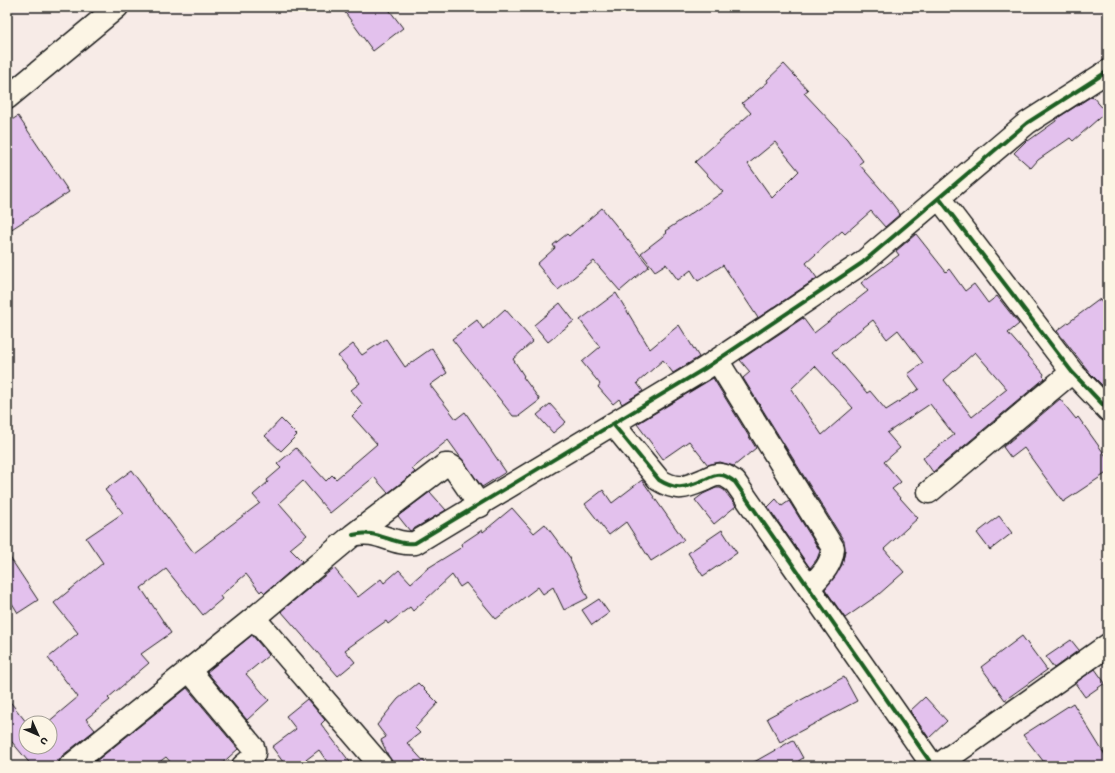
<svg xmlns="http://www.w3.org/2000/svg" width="1115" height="773" viewBox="0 0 1115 773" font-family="'Gochi Hand',sans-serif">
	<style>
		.building { fill: #e3c1ed; stroke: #1c1c1c; fill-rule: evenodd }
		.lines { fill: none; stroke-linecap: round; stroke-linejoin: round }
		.street-casing { stroke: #1c1c1c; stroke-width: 25 }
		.secondary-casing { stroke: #1c1c1c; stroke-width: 25 }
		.street { stroke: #fcf5e5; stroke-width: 22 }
		.secondary { stroke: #fcf5e5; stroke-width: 22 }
		.cycleway-casing { stroke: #fcf5e5; stroke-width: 6 }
		.cycleway { stroke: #1b5e20; stroke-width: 4 }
	</style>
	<rect width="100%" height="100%" fill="#f7ebe7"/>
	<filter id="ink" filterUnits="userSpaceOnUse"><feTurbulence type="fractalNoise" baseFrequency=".025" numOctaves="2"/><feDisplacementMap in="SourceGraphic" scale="8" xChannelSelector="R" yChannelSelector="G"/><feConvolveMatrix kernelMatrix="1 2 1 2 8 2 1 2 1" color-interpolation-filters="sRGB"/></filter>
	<g filter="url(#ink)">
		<path class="building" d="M 341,7 L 387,7 L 403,28 L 373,51 Z
			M 784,64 L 808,90 L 804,93 L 847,139 L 863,161 L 859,164 L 892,202 L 891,202 L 900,214 L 885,227 L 871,211 L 845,234 L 842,231 L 806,263 L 817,278 L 758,318 L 723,265 L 698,281 L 691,270 L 678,280 L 666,264 L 655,271 L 641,253 L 667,233 L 665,231 L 723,192 L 695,162 L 751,113 L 742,103 L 768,82 L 767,80 ZM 775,142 L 799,171 L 772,198 L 748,164 Z
			M 1092,96 L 1106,112 L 1073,141 L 1070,138 L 1038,160 L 1031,168 L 1014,153 L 1027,140 L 1028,141 L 1056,121 L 1056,119 Z
			M 18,116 L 69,192 L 7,232 L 7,123 Z
			M 602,208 L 649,266 L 620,291 L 594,261 L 558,290 L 537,264 L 555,248 L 553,245 L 567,234 L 569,236 Z
			M 916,234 L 946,272 L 949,269 L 965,291 L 974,284 L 988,303 L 997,296 L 1019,324 L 1008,333 L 1044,374 L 1043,376 L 1045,378 L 933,472 L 923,458 L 954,435 L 930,404 L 887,433 L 900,448 L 884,462 L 901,482 L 892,489 L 918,518 L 884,549 L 904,572 L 878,595 L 845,618 L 825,589 L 842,565 L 845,550 L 844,541 L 743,378 L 750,372 L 740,360 L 803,318 L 814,333 L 868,291 L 861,283 L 899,255 L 896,251 ZM 873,320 L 887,339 L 898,330 L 923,363 L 908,374 L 919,389 L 886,410 L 870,391 L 867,393 L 832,352 ZM 975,352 L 1007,389 L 972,417 L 944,380 ZM 815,366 L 853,408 L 822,435 L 791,389 Z
			M 616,293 L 650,349 L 679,325 L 699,357 L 673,373 L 663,360 L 637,383 L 643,391 L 622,404 L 619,399 L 613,404 L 598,387 L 600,384 L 582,362 L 600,347 L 580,320 Z
			M 1100,299 L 1108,310 L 1108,391 L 1090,373 L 1057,331 Z
			M 560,303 L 574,321 L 548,342 L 534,325 Z
			M 505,309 L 533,341 L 513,359 L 524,376 L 523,377 L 540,400 L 519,416 L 513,416 L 452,339 L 477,320 L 483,329 Z
			M 386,339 L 405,367 L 432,348 L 447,373 L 430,385 L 456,419 L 465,412 L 506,472 L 482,487 L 448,440 L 412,469 L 415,472 L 388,493 L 374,477 L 330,513 L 303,481 L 279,503 L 307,535 L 290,549 L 302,561 L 265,593 L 262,590 L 260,592 L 246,574 L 220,596 L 222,599 L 203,615 L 166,569 L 141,588 L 171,633 L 141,654 L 149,663 L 108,698 L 110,700 L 86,719 L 95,730 L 62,756 L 58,766 L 32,766 L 7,736 L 7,698 L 27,723 L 26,747 L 50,747 L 50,723 L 47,723 L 78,697 L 48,658 L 78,633 L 54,603 L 103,563 L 86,538 L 123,513 L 105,490 L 132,470 L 194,553 L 260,503 L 253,495 L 268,482 L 267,480 L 281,468 L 277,464 L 296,448 L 326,481 L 332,475 L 336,479 L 377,444 L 352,416 L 363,405 L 351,390 L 360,383 L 338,356 L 353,344 L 362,355 Z
			M 713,378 L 756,448 L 734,466 L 720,462 L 708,465 L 689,441 L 663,459 L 637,424 Z
			M 1060,399 L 1076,419 L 1078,417 L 1108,459 L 1108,472 L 1063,502 L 1024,448 L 1011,458 L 1003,447 Z
			M 550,404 L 566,422 L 553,433 L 537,415 Z
			M 281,419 L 297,435 L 281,451 L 265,436 Z
			M 642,480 L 684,540 L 651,561 L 626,522 L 609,535 L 585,504 L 603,490 L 612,503 Z
			M 716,488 L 720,488 L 724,490 L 736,506 L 714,524 L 695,500 L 703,494 Z
			M 430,492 L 446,510 L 410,531 L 398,516 Z
			M 776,499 L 782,506 L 789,501 L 820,551 L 817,559 L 810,568 L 768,507 Z
			M 512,508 L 534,533 L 545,524 L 571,559 L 570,560 L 588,598 L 564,610 L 553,587 L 543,594 L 538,587 L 496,619 L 466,583 L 460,587 L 452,575 L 413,611 L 410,607 L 388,624 L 386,621 L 345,650 L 355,662 L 338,676 L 281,611 L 334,568 L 358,597 L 381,579 L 384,583 L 399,570 L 411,583 L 428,568 L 462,547 L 461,544 L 482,530 L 483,532 Z
			M 999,516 L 1012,533 L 990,550 L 977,533 Z
			M 722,530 L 737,553 L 703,576 L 688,553 Z
			M 7,553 L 38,600 L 18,613 L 7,595 Z
			M 599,599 L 609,613 L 592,625 L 582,610 Z
			M 252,635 L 269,655 L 246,674 L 269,700 L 247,720 L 207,672 Z
			M 1022,636 L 1047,670 L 1005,700 L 981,667 Z
			M 1071,640 L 1079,650 L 1054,668 L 1046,657 Z
			M 1095,669 L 1105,683 L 1085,697 L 1075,683 Z
			M 844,677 L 857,701 L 780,742 L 767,718 Z
			M 418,683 L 438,703 L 415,728 L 420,733 L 407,743 L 428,766 L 393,766 L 381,740 L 386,737 L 377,725 L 398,699 Z
			M 187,688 L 238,749 L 219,766 L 174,766 L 166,757 L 154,766 L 90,766 Z
			M 925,697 L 947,721 L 929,738 L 910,711 Z
			M 307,699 L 325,720 L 321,724 L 353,766 L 330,766 L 319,750 L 298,766 L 286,766 L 272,747 L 296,729 L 286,716 Z
			M 1073,703 L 1108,760 L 1108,766 L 1047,766 L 1023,735 Z
			M 793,740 L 803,758 L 791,766 L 747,766 Z"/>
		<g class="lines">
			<g class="street-casing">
				<path id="street" d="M 939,198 L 1072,372 L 1108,410
					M 717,360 L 833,548 C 832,566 820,576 809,588
					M 613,424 L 659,480 C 678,492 687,487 706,479 C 710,477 716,474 721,475 C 726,475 730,479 735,482 L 933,766
					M 929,492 L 1072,372
					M 353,535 C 377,528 393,546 415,543 L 704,369 L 862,263 L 1027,123 L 1108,71
					M 254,618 L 381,766
					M 189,670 L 253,747 C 257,756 250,760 243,766
					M 70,766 L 254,618 L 353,535 L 445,465 L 449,465 L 454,468 L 480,506
					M 937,766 L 1108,645"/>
			</g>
			<g class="secondary-casing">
				<path id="secondary" d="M 7,98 L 117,7"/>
			</g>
			<use href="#street" class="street"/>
			<use href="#secondary" class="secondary"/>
			<g class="cycleway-casing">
				<path id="cycleway" d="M 939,198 L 1072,372 L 1108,410
					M 613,424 L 659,480 C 678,492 687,487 706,479 C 710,477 716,474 721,475 C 726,475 730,479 735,482 L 933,766
					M 353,535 C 377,528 393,546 415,543 L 704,369 L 862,263 L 1027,123 L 1108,71"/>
			</g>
			<use href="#cycleway" class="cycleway"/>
		</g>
	</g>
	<rect width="1115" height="773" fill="none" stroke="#fcf5e5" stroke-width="24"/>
	<rect x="12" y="12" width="1091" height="749" fill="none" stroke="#1c1c1c" stroke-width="1.5" filter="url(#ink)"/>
	<g transform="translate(38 735) rotate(135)"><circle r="19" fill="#fcf5e5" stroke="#a29e95"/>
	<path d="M0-3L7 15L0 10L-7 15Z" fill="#1c1c1c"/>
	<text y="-6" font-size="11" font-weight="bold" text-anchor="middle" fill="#1c1c1c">U</text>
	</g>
</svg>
